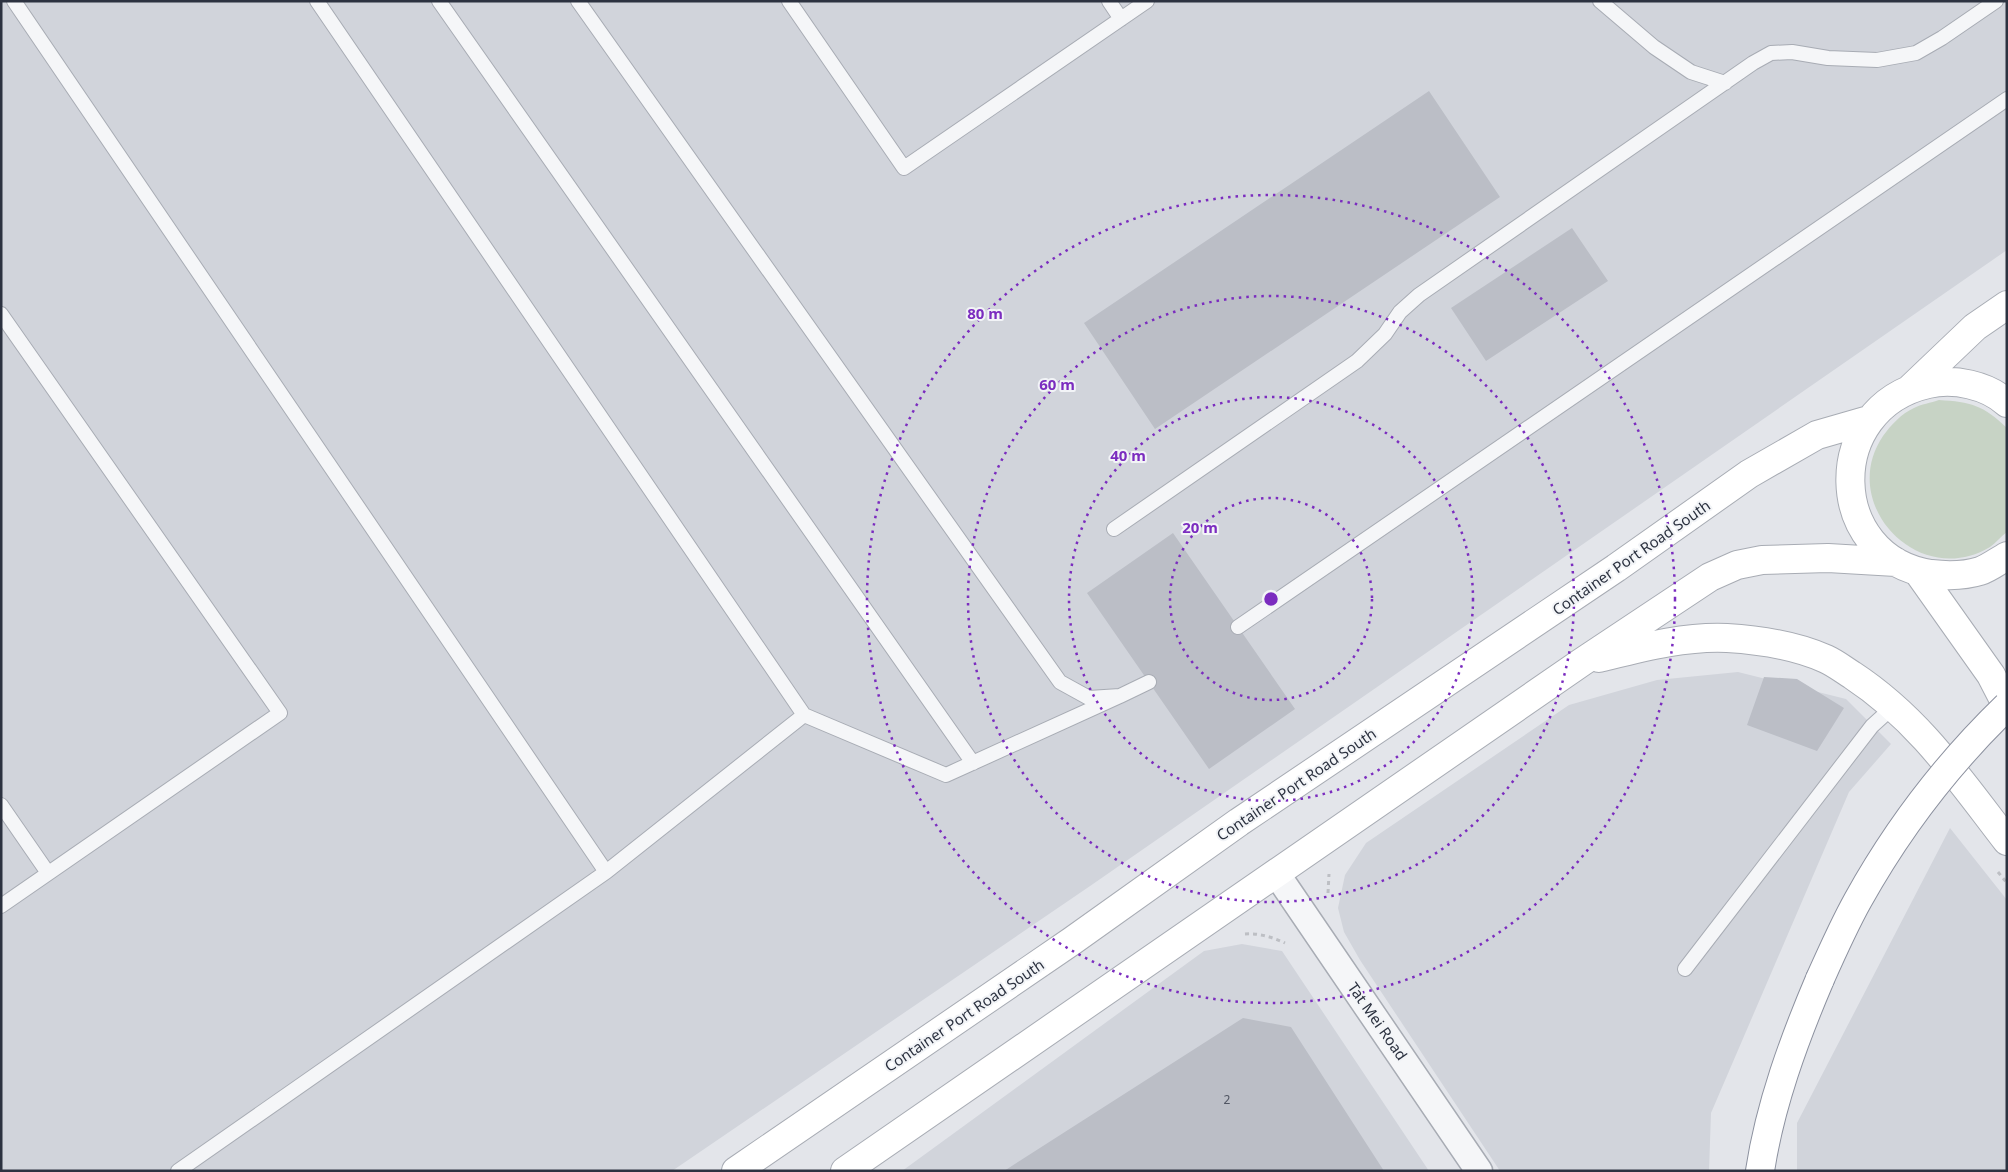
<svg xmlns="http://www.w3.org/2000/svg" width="2008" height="1172" viewBox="0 0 2008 1172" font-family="'Noto Sans',sans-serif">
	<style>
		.built { fill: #d1d4db }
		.green { fill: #c7d3c5 }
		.building { fill: #bbbec6 }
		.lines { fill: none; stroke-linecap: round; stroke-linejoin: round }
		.lane-casing { stroke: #a8acb4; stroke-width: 16 }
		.street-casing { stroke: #a8acb4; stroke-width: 29 }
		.secondary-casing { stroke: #a8acb4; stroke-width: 30 }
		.highway-casing { stroke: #8c919f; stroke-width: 30 }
		.path { stroke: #bdbfc4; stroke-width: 3; stroke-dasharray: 4 4; stroke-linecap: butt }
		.lane { stroke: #f5f6f8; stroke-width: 14 }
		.street { stroke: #f5f6f8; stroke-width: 26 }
		.secondary { stroke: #fff; stroke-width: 28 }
		.highway { stroke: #fff; stroke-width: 28 }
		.highway-bridge-casing { stroke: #8c919f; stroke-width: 30; stroke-linecap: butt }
		.highway-bridge { stroke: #fff; stroke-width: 28 }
		.ring { fill: none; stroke: #7b2cbf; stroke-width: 2.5; stroke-dasharray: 2.5 5 }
		.labels { text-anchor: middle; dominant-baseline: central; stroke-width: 4; stroke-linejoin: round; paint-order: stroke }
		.number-label { font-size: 12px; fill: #505562 }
		.street-label { font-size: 15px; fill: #2c3240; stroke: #f2f4f7 }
		.centre { fill: #7b2cbf; stroke: #f2f4f7; stroke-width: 2.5 }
		.ring-label { font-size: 15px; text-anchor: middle; font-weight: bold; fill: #7b2cbf; stroke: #f2f4f7; stroke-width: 4; stroke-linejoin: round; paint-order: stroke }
	</style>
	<rect width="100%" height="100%" fill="#e3e5ea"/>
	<path class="built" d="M 1,1 L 2007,1 L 2007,250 L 1093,884 L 672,1171 L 1,1171 Z
		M 1738,672 L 1846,699 L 1891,744 L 1849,792 L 1711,1113 L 1709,1171 L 1500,1171 L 1360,960 L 1344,932 L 1338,908 L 1345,875 L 1366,843 L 1569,705 L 1657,680 Z
		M 1950,828 L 2007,900 L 2007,1171 L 1797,1171 L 1797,1123 Z
		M 1242,944 L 1282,951 L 1429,1171 L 902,1171 L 1204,951 Z"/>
	<path class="green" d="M 1939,400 C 1971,402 1983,405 2007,428 L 2007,532 C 2001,536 1996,543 1990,547 C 1919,590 1837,504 1883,436 C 1891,425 1901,414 1914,408 C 1921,404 1931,403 1939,400 Z"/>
	<path class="building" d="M 1429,91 L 1500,197 L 1155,429 L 1084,323 Z
		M 1572,228 L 1608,281 L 1486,361 L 1451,308 Z
		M 1173,533 L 1295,709 L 1209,769 L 1087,593 Z
		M 1764,677 L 1797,679 L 1844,708 L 1817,751 L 1747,725 Z
		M 1243,1018 L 1291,1027 L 1384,1171 L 1004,1171 Z"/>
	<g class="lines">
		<g class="lane-casing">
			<path id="lane" d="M 14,1 L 606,872 L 178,1171
				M 317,1 L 804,715 L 946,775 L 1120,696
				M 439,1 L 973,763
				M 578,1 L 1060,682 L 1089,698 L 1120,696 L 1149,682
				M 789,1 L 904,168 L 1147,1
				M 1109,1 L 1121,19
				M 1600,1 L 1654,47 L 1691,72 L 1725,83
				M 1,314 L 280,713 L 1,906
				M 1114,529 L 1357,361 L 1385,334 L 1400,312 L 1419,295 L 1753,63 L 1771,53 L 1792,52 L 1828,58 L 1877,60 L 1916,53 L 1942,38 L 1996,1
				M 1238,627 L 2007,99
				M 1,805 L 48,873
				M 606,872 L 804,715
				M 1685,969 L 1872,726 L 1894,706"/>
		</g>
		<g class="street-casing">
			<path id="street" d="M 1276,873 L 1479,1171"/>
		</g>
		<g class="secondary-casing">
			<path id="secondary" d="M 1911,388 L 1975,327 L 2007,305
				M 2007,403 C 1987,385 1954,378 1928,384 C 1822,408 1826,558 1931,574 C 1948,576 1964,576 1980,571 C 1989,568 1998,561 2007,556
				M 1918,572 L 1991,675 L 2007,706
				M 1599,658 C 1640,648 1684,636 1727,638 C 1760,640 1795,645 1826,659 C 1835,663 1844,670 1852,675 C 1919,719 1959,779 2007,841
				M 736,1171 L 1072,941 L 1239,822 L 1616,568 L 1749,474 L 1817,435 L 1869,420
				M 845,1171 L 1582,662 L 1710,577 L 1737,565 L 1762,560 L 1828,558 L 1896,562"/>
		</g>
		<g class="highway-casing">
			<path id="highway" d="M 1760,1171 C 1770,1105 1794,1040 1820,979"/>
		</g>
		<path class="path" d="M 1998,872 L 2007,883
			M 1328,893 L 1329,874
			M 1245,934 C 1259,933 1272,937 1285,943"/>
		<use href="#lane" class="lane"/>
		<use href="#street" class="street"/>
		<use href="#secondary" class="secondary"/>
		<use href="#highway" class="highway"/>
		<g class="highway-bridge-casing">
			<path id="highway-bridge" d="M 1820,979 C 1832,952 1844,925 1858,900 C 1898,828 1948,763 2007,706"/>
		</g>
		<use href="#highway-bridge" class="highway-bridge"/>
	</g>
	<g class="ring">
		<circle cx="1271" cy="599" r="101"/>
		<circle cx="1271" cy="599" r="202"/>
		<circle cx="1271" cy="599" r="303"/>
		<circle cx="1271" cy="599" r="404"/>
	</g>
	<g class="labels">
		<g class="number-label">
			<text x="1227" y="1099">2</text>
		</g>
		<g class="street-label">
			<text transform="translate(1631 557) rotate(-35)">Container Port Road South</text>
			<text transform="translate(1296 784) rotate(-34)">Container Port Road South</text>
			<text transform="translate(964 1015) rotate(-34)">Container Port Road South</text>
			<text transform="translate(1378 1021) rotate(55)">Tat Mei Road</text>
		</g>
	</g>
	<circle cx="1271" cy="599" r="8" class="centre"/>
	<g class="ring-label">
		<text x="985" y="319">80 m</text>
		<text x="1057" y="390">60 m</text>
		<text x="1128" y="461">40 m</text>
		<text x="1200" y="533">20 m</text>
	</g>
	<rect width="2008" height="1172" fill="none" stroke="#2c3240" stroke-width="5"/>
</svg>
